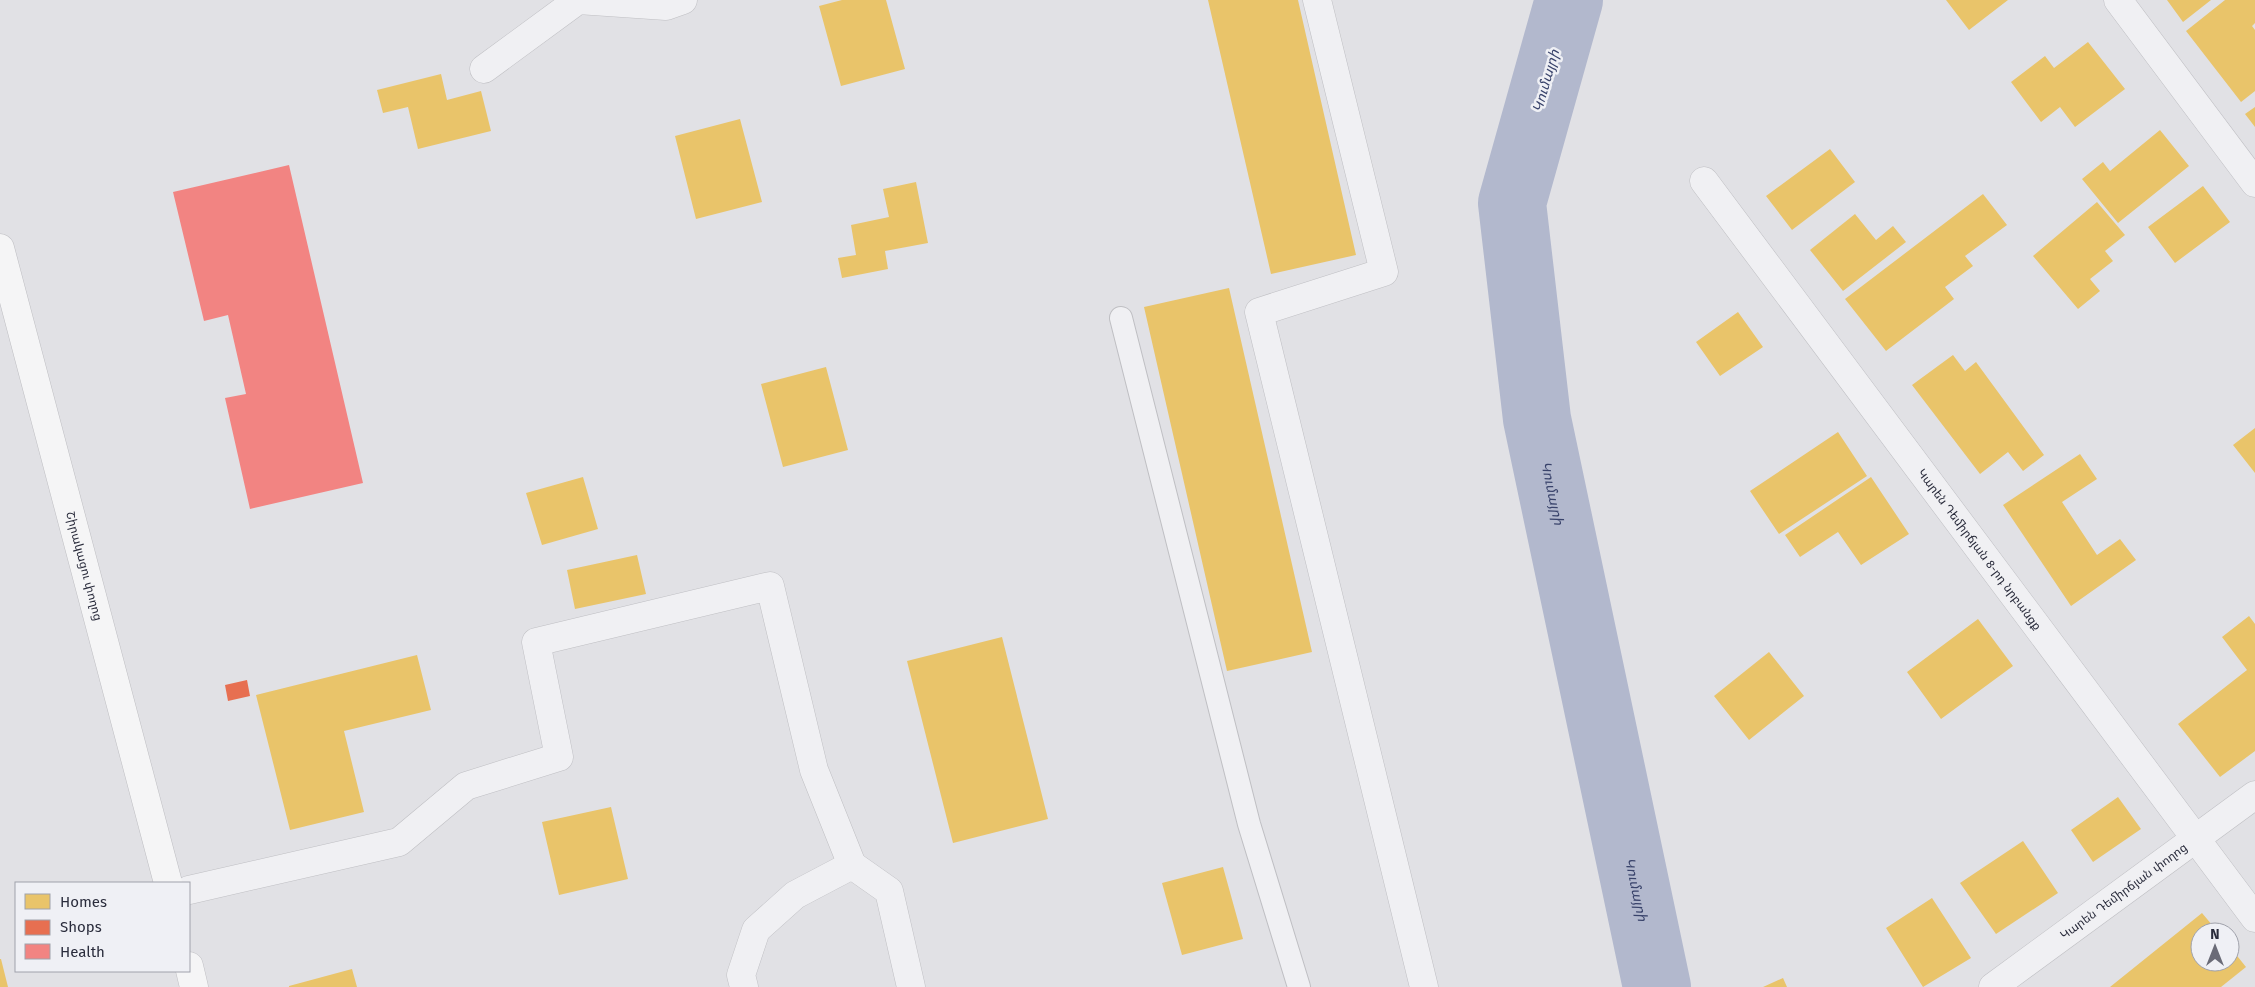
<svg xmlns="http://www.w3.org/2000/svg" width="2255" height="987" viewBox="0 0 2255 987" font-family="'Fira Sans','Noto Sans Armenian',sans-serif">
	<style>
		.homes { fill: #e9c46a }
		.shops { fill: #e76f51 }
		.health { fill: #f28482 }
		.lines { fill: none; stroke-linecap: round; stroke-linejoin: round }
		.river { stroke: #b2b8cd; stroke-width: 68 }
		.service-casing { stroke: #bfbfc3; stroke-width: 24 }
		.minor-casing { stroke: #bfbfc3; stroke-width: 29 }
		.tertiary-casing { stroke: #bfbfc3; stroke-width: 29 }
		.primary-casing { stroke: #bebec2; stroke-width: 29 }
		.service { stroke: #f0f0f3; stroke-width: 22 }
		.minor { stroke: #f0f0f3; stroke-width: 28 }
		.tertiary { stroke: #f0f0f3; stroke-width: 28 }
		.primary { stroke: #f5f5f6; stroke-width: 28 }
		.labels { text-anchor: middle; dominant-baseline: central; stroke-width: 5; stroke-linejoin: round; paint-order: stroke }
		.street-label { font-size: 12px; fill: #2a2c3c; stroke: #eff0f5 }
		.water-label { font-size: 14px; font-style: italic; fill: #39436b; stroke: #eff0f5 }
	</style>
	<rect width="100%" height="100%" fill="#e1e1e5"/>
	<path class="homes" d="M 842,0 L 886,0 L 905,69 L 841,86 L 819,6 Z
		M 1208,0 L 1298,0 L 1356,255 L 1271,274 Z
		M 1946,0 L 2008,0 L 1969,30 Z
		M 2167,0 L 2211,0 L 2183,22 Z
		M 2225,0 L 2255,0 L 2255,23 L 2252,26 L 2255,30 L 2255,91 L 2241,102 L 2186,31 Z
		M 2088,42 L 2125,89 L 2075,127 L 2060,107 L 2041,122 L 2011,82 L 2045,56 L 2054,68 Z
		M 441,74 L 447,100 L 481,91 L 491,131 L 418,149 L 408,107 L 383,113 L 377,90 Z
		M 2255,107 L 2255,127 L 2245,114 Z
		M 740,119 L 762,202 L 696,219 L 675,136 Z
		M 2160,130 L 2189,166 L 2118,223 L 2082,179 L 2103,162 L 2110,171 Z
		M 1830,149 L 1855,182 L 1792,230 L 1766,196 Z
		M 916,182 L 928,243 L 885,251 L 888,269 L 842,278 L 838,258 L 856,255 L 851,225 L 889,217 L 883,189 Z
		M 2203,186 L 2230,222 L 2175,263 L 2148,227 Z
		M 1983,194 L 2007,225 L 1965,256 L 1973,266 L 1945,287 L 1954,299 L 1886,351 L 1845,299 Z
		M 2097,202 L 2125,235 L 2105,251 L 2113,261 L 2090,279 L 2100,291 L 2078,309 L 2033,256 Z
		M 1855,214 L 1876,240 L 1893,226 L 1906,242 L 1843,291 L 1810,250 Z
		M 1229,288 L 1312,652 L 1227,671 L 1144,307 Z
		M 1738,312 L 1763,347 L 1720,376 L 1696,342 Z
		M 1953,355 L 1965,371 L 1976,362 L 2044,455 L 2023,471 L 2008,452 L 1980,474 L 1912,385 Z
		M 826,367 L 848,450 L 783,467 L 761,384 Z
		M 2255,428 L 2255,473 L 2233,445 Z
		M 1838,432 L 1867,476 L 1779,534 L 1750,491 Z
		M 2080,454 L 2097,479 L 2062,502 L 2097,555 L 2120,539 L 2136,560 L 2071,606 L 2003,505 Z
		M 583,477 L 598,529 L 542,545 L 526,493 Z
		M 1871,477 L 1909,534 L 1861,565 L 1838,532 L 1800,557 L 1785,535 Z
		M 637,555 L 646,594 L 575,609 L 567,570 Z
		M 2249,616 L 2255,624 L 2255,751 L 2220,777 L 2178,724 L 2247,670 L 2222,637 Z
		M 1978,619 L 2013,666 L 1941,719 L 1907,672 Z
		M 1002,637 L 1048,819 L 953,843 L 907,661 Z
		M 1769,652 L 1804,696 L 1749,740 L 1714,696 Z
		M 417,655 L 431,710 L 344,731 L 364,812 L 290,830 L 256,695 Z
		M 2118,797 L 2141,829 L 2093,862 L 2071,830 Z
		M 611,807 L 628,879 L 559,895 L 542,822 Z
		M 2023,841 L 2058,893 L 1996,934 L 1960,883 Z
		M 1223,867 L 1243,939 L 1182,955 L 1162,883 Z
		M 1932,898 L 1971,958 L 1923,987 L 1886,928 Z
		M 2202,913 L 2218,932 L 2200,932 L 2200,962 L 2230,962 L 2230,947 L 2246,967 L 2221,987 L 2110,987 Z
		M 0,959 L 1,959 L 8,987 L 0,987 Z
		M 352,969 L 357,987 L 289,987 L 289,986 Z
		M 1783,978 L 1787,987 L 1763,987 Z"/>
	<path class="shops" d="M 247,680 L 250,696 L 228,701 L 225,685 Z"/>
	<path class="health" d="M 289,165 L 363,483 L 250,509 L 225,398 L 246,394 L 228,315 L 204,321 L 173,192 Z"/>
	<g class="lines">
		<path class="river" id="s1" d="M 1569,0 L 1512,203 L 1537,419 L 1657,987"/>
		<g class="service-casing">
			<path id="service" d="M 1121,318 L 1249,824 L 1299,987"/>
		</g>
		<g class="minor-casing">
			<g id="minor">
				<path d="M 1317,0 L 1384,272 L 1259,312 L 1424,987"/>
				<path d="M 2118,0 L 2255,183"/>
				<path d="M 484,69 L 578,0 L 666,6 L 683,0"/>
				<path id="s2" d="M 1704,181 L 2255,918"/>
				<path d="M 852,865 L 889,891 L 911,987"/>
				<path d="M 189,890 L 399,842 L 466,786 L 559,757 L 536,642 L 770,586 L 814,770 L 852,865 L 795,895 L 756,930 L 741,975 L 744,987"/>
			</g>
		</g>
		<g class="tertiary-casing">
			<g id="tertiary">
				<path id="s3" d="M 1993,987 L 2255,795"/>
			</g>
		</g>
		<g class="primary-casing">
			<g id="primary">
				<path id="s4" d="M 0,248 L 168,883"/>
				<path d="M 189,966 L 194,987"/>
			</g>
		</g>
		<use href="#service" class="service"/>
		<use href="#minor" class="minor"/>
		<use href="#tertiary" class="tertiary"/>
		<use href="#primary" class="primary"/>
	</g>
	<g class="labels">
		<g class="street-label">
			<text stroke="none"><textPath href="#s2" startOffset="460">Կարեն Դեմիրճյան 8-րդ նրբանցք</textPath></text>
			<text stroke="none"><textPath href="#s4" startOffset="329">Շիրակացու փողոց</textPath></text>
			<text stroke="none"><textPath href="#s3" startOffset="162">Կարեն Դեմիրճյան փողոց</textPath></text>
		</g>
		<g class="water-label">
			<text transform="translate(1546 81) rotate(-74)">Կումայրի</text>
			<text stroke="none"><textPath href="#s1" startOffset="504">Կումայրի</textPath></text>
			<text stroke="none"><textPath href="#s1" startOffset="909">Կումայրի</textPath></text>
		</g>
	</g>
	<rect x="15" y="882" width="175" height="90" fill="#eff0f5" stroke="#a0a2ab"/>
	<rect x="25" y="894" width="25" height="15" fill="#e9c46a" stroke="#a0a2ab"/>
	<text x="60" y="907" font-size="15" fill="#2a2c3c">Homes</text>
	<rect x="25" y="920" width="25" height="15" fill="#e76f51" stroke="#a0a2ab"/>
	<text x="60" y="932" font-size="15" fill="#2a2c3c">Shops</text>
	<rect x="25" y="944" width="25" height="15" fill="#f28482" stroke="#a0a2ab"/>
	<text x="60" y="957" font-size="15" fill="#2a2c3c">Health</text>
	<g transform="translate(2215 947)"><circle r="24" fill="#eff0f5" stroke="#a0a2ab"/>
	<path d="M0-4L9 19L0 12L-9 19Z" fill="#6a6b77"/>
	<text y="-8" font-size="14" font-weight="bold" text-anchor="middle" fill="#2a2c3c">N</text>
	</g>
</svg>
